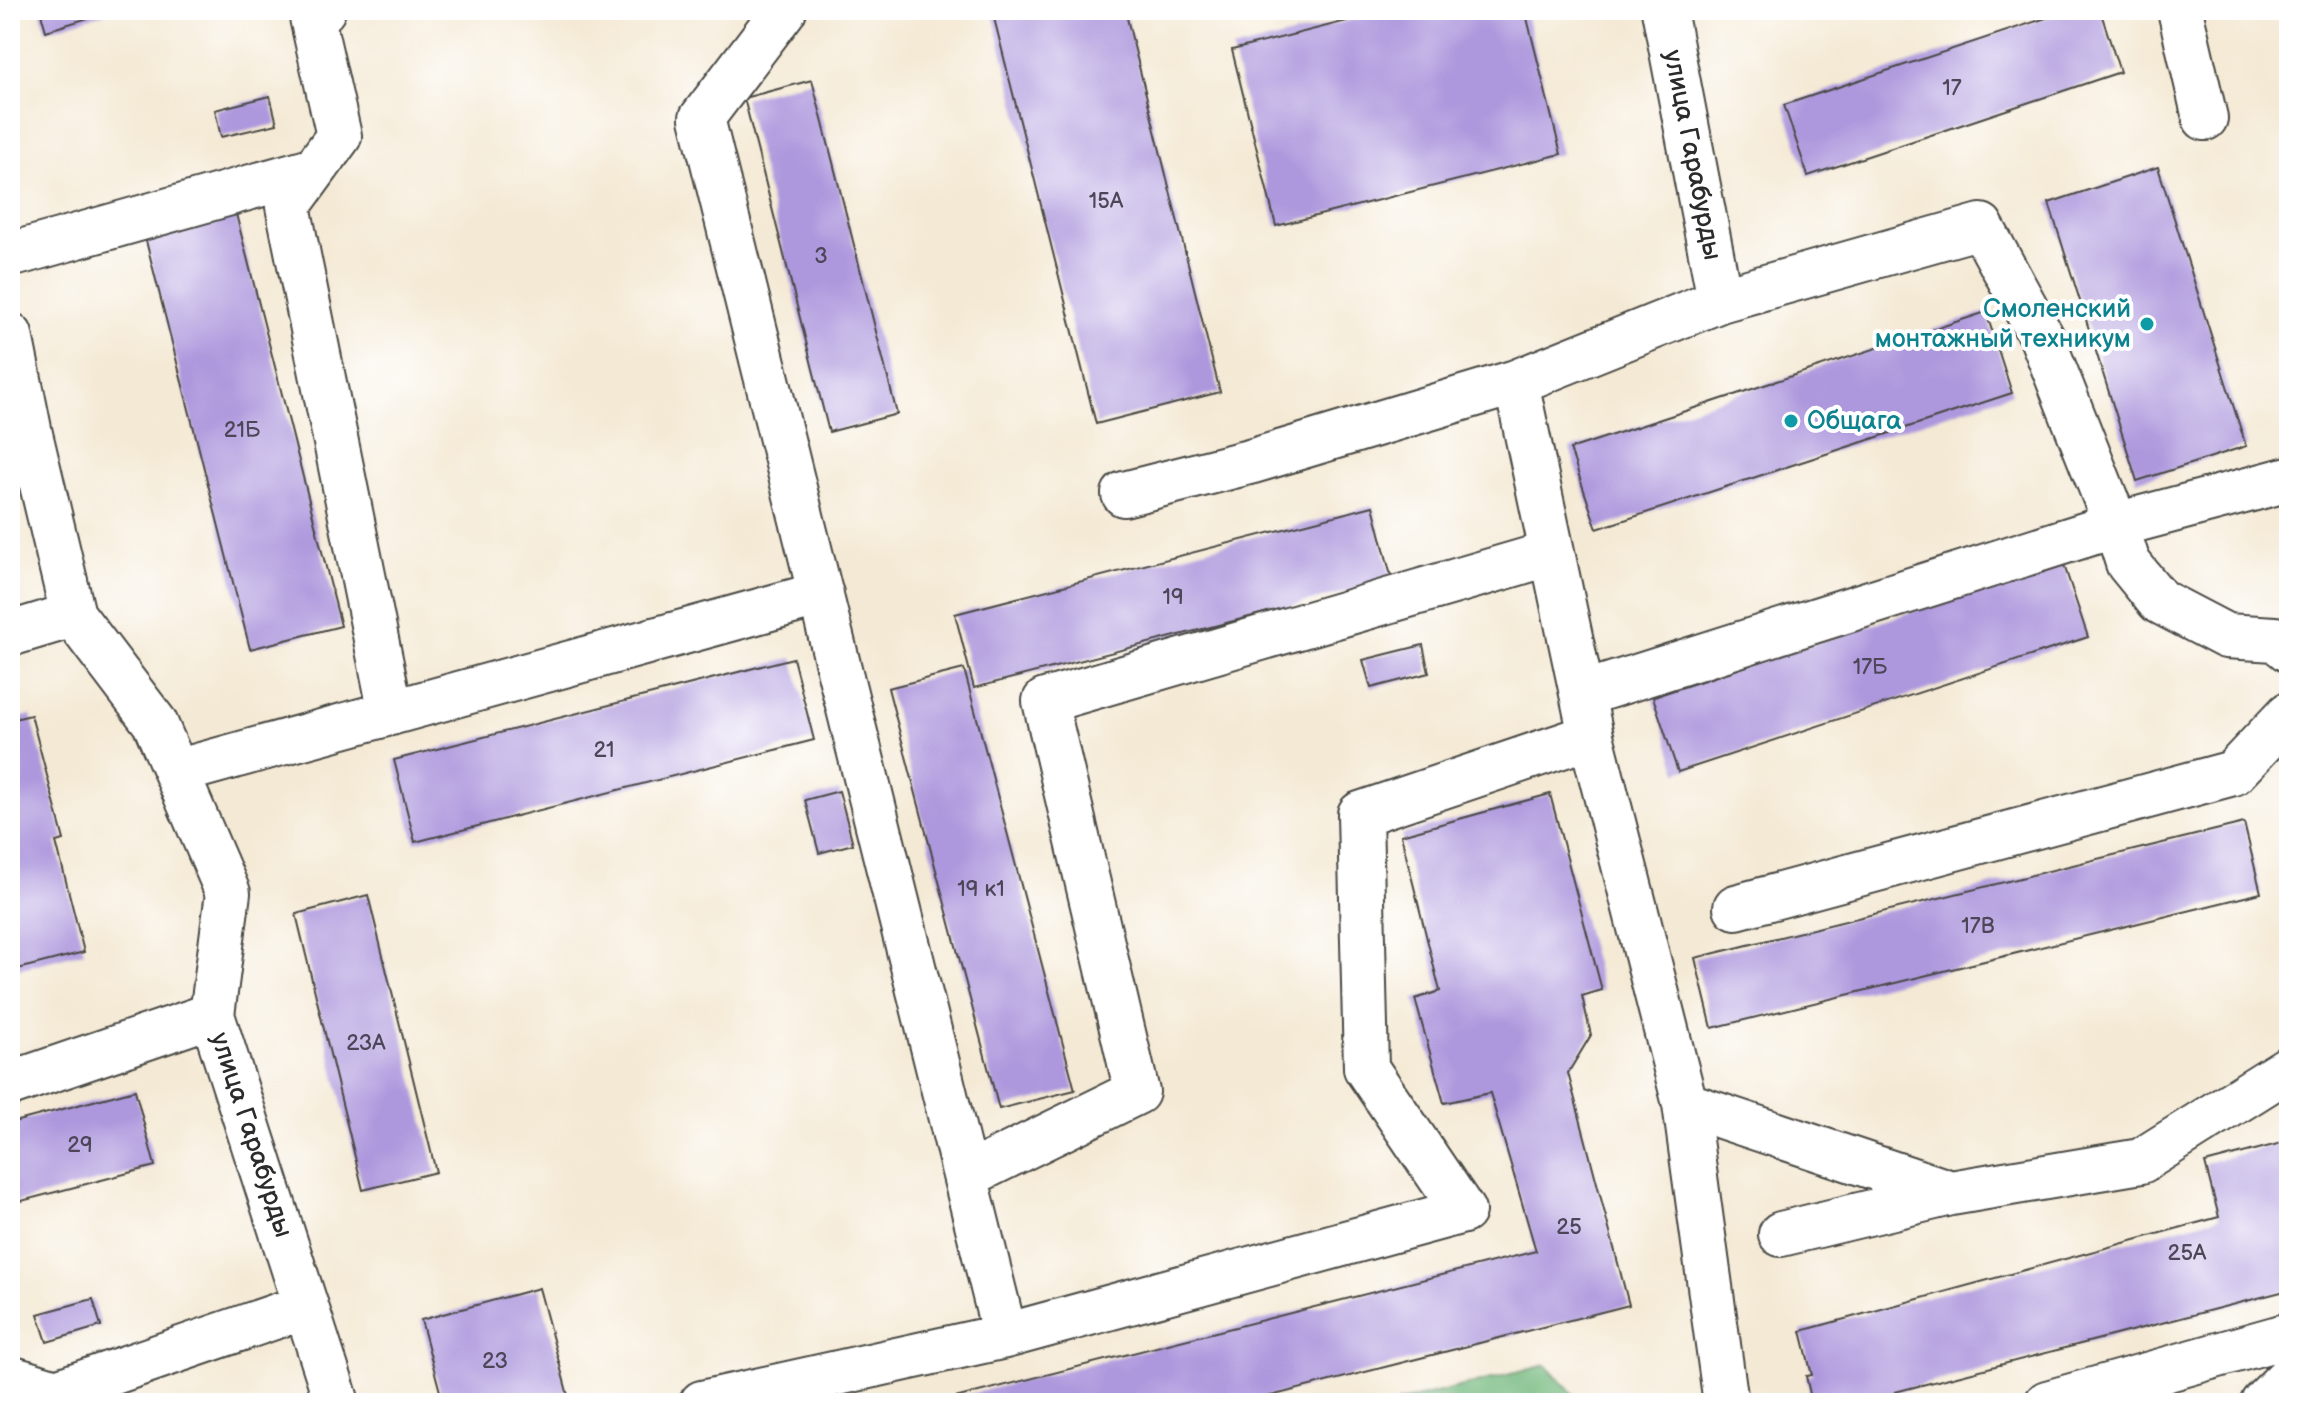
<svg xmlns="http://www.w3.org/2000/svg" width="2299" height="1413" viewBox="0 0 2299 1413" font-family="'Balsamiq Sans',sans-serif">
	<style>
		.forest { fill: #72b87c; stroke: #4e7254; stroke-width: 2 }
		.building { fill: #ad98dd }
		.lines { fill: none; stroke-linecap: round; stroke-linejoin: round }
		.minor-casing { stroke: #494844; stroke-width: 48 }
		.minor { stroke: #fff; stroke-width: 44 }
		.culture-dot { fill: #0f9aa8; stroke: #fff; stroke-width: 3 }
		.labels { text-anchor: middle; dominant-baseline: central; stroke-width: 8; stroke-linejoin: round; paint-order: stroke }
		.number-label { font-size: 22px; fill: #4c4658 }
		.street-label { font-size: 26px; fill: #2b2b2b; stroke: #fff }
		.culture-label { font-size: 26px; fill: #0d838f; stroke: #fff; text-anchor: end }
	</style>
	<rect width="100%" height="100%" fill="#fff"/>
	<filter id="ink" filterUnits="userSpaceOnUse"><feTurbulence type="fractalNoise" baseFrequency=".0125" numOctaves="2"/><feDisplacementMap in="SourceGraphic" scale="16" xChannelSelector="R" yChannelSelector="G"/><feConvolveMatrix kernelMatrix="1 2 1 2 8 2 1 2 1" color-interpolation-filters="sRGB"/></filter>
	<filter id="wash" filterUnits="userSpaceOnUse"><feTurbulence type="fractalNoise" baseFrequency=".006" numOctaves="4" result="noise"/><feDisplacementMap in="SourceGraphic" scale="32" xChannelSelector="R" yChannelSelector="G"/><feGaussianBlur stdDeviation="1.8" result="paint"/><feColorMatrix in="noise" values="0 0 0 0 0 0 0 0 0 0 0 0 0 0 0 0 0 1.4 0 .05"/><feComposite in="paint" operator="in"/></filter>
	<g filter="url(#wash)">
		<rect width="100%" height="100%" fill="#f4e9d4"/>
		<path class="forest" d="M 1546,1365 L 1582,1403 L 1396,1403 Z"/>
		<g id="blocks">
			<path class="building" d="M 40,10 L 111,10 L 111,11 L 46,31 Z
				M 992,10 L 1125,10 L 1220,392 L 1096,424 Z
				M 1390,10 L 1525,10 L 1561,154 L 1276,226 L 1232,50 Z
				M 2070,10 L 2100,10 L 2120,72 L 1808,176 L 1784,105 Z
				M 812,80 L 897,414 L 829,432 L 744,98 Z
				M 270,96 L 277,124 L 221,137 L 215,110 Z
				M 2158,167 L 2246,446 L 2137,481 L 2049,203 Z
				M 235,210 L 341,626 L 250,649 L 144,233 Z
				M 1986,312 L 2012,393 L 1597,529 L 1570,449 Z
				M 1373,506 L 1392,580 L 974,688 L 955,614 Z
				M 2063,562 L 2088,637 L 1678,772 L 1653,697 Z
				M 1423,645 L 1429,673 L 1371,688 L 1363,660 Z
				M 793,658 L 814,740 L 415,842 L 394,760 Z
				M 964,669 L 1075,1090 L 999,1109 L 888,688 Z
				M 31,715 L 64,840 L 56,842 L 84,952 L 10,971 L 10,720 Z
				M 839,791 L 853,844 L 819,853 L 805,800 Z
				M 1550,794 L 1602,990 L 1582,996 L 1591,1035 L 1568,1073 L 1629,1305 L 1243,1403 L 935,1403 L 1536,1251 L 1490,1093 L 1444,1103 L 1415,999 L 1440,991 L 1401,835 Z
				M 2244,823 L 2261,893 L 1712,1028 L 1695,958 Z
				M 368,895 L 436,1172 L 363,1190 L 296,914 Z
				M 135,1090 L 155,1166 L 10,1204 L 10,1123 Z
				M 2289,1141 L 2289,1290 L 1895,1392 L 1898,1403 L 1812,1403 L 1806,1376 L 1812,1375 L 1801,1331 L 2219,1217 L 2205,1163 Z
				M 539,1288 L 570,1403 L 443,1403 L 421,1320 Z
				M 93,1299 L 101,1326 L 47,1342 L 38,1314 Z"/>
		</g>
	</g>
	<g filter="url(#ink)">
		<use href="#blocks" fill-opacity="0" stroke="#494844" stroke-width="2"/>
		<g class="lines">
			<g class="minor-casing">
				<path id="minor" d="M 323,10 L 311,13 L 339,136 L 288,206 L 391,713
					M 784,10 L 702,118 L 1005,1336
					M 1664,10 L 1720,300
					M 2180,10 L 2205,118
					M 10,255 L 315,169
					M 10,335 L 30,434 L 73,615 L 155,723 L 228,893 L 212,1015 L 337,1403
					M 1516,382 L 1720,300 L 1981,226 L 2042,338 L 2116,525 L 2128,563 L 2159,601 L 2226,636 L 2275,639 L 2289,650
					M 1124,494 L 1253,461 L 1516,382 L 1591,736 L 1685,1104 L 1951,1193 L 2141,1161 L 2289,1068
					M 10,634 L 73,615
					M 1583,694 L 2116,525 L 2289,479
					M 176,772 L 821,594
					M 1736,907 L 2233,773 L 2289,714
					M 10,1084 L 212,1015
					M 1685,1104 L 1726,1403
					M 966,1176 L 1137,1092 L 1045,701 L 1552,553
					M 1781,1234 L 1951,1193
					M 10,1378 L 56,1392 L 306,1306
					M 702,1403 L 1005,1336 L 1463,1211 L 1366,1068 L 1360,814 L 1591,736
					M 2047,1403 L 2289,1335
					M 2263,1403 L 2289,1377"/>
			</g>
			<use href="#minor" class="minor"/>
		</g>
	</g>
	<g class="culture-dot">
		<circle cx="2147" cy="324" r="8"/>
		<circle cx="1791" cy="421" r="8"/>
	</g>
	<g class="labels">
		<g class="number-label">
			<text x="1952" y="88">17</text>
			<text x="1106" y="201">15А</text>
			<text x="821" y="256">3</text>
			<text x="242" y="430">21Б</text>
			<text x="1173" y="597">19</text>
			<text x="1870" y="667">17Б</text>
			<text x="604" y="750">21</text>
			<text x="981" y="889">19 к1</text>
			<text x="1978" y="926">17В</text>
			<text x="366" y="1043">23А</text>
			<text x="80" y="1145">29</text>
			<text x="1569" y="1227">25</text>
			<text x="2187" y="1253">25А</text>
			<text x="495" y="1361">23</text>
		</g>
		<g class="street-label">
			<text transform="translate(1692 155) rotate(79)">улица Гарабурды</text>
			<text transform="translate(251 1135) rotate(72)">улица Гарабурды</text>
		</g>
		<g class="culture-label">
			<text x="2131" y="309">Смоленский<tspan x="2131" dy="30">монтажный техникум</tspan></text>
			<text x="1807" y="421" text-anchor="start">Общага</text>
		</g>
	</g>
	<rect width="2299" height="1413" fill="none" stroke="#fff" stroke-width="40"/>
</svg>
